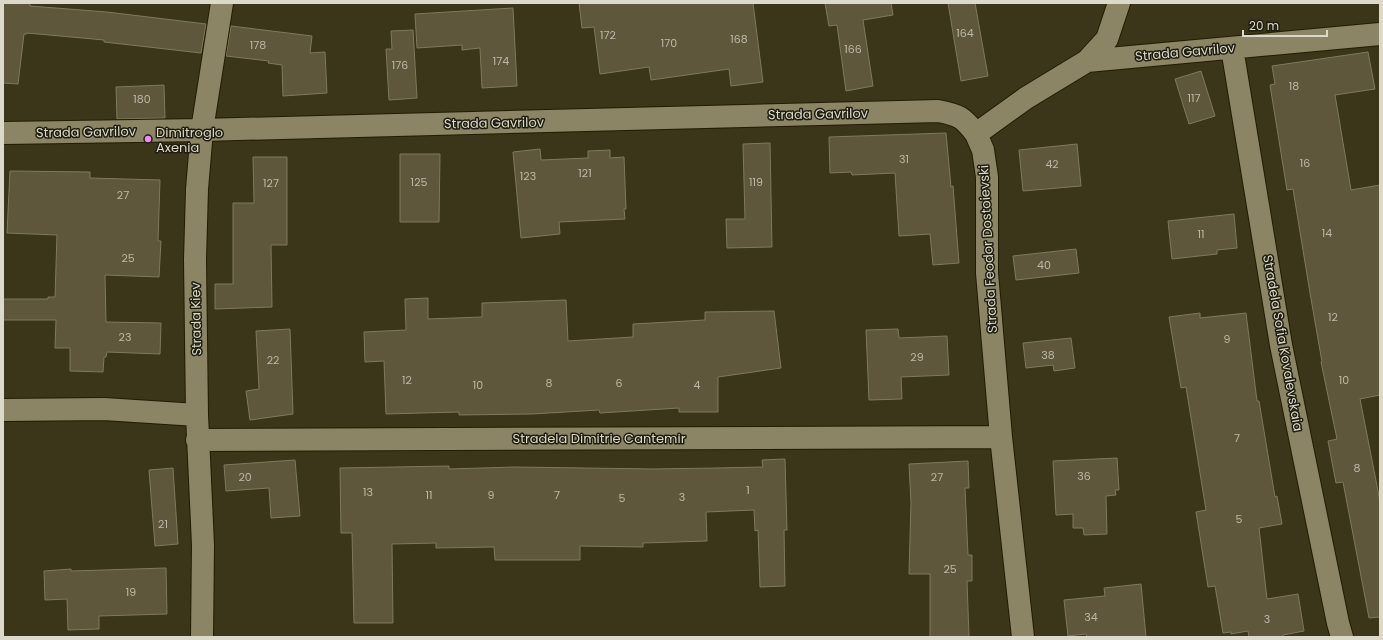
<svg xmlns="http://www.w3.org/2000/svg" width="1383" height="640" viewBox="0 0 1383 640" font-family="Poppins,sans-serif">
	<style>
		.building { fill: #5e573b; stroke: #807a5c }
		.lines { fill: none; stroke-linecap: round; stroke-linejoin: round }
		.minor-casing { stroke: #221c02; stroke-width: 24 }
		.minor { stroke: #8b8566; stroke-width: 22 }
		.poi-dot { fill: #f18af4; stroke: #1f1c10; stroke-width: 1.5 }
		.labels { text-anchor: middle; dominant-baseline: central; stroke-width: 3; stroke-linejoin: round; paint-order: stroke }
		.number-label { font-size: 11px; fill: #bcb8a6 }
		.street-label { font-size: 13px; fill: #dcd9c9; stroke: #1f1c10 }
		.poi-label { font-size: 13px; fill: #dcd9c9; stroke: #1f1c10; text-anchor: start }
	</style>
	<rect width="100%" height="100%" fill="#3b3519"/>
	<path class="building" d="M 3,3 L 30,3 L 30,6 L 107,12 L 206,24 L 201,53 L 104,42 L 104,40 L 27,33 L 27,34 L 24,34 L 18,84 L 3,83 Z
		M 579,3 L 753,3 L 763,82 L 731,86 L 729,69 L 651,80 L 649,67 L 600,74 L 594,27 L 582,28 Z
		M 825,3 L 891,3 L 893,15 L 863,20 L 873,86 L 846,91 L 837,25 L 829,26 Z
		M 948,3 L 975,3 L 988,76 L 961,81 Z
		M 513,8 L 517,86 L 482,88 L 480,48 L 462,50 L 462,45 L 417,48 L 415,14 Z
		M 231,26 L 312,36 L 310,53 L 325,52 L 327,93 L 283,96 L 282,65 L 268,63 L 269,61 L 226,56 Z
		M 413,30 L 417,98 L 389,100 L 386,49 L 392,49 L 391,31 Z
		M 1368,52 L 1375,89 L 1335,95 L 1351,190 L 1380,185 L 1380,395 L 1360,399 L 1380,501 L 1380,617 L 1369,618 L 1343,482 L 1336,483 L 1328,441 L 1337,439 L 1321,362 L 1322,362 L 1310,293 L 1293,189 L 1287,190 L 1270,85 L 1275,84 L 1272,66 Z
		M 1201,71 L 1215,116 L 1189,124 L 1175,79 Z
		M 164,85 L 165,118 L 117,119 L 116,87 Z
		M 946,133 L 951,187 L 953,186 L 959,263 L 933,265 L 930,234 L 899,236 L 895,173 L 852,175 L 851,172 L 830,173 L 829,137 Z
		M 770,143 L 772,247 L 727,248 L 726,219 L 745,219 L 743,144 Z
		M 1077,144 L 1081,186 L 1023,191 L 1019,150 Z
		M 540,149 L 541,160 L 588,158 L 588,151 L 610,150 L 610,158 L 624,157 L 626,209 L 624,209 L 625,219 L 559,222 L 560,234 L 521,238 L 513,152 Z
		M 400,154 L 440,154 L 439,222 L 400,222 Z
		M 253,157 L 287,157 L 287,245 L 271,245 L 272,307 L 215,309 L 215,284 L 233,284 L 233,203 L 254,203 Z
		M 10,171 L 90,172 L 90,178 L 160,180 L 158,241 L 161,241 L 159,277 L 105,275 L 106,322 L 161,323 L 160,354 L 107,352 L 106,357 L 104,357 L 103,372 L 70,371 L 70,348 L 55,348 L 56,320 L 3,320 L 3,299 L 48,299 L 48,297 L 55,297 L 57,235 L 7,233 Z
		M 1234,214 L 1237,248 L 1217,250 L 1217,254 L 1172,259 L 1168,221 Z
		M 1076,249 L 1079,273 L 1016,280 L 1013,256 Z
		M 428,298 L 428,319 L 482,317 L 482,303 L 566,300 L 568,341 L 633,337 L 633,324 L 705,320 L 705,312 L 774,311 L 781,368 L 718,377 L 718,412 L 679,412 L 679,408 L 600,413 L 599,410 L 532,414 L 459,415 L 459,412 L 386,414 L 384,361 L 365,362 L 364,332 L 406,330 L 405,299 Z
		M 1200,313 L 1200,318 L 1246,313 L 1257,401 L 1259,401 L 1275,497 L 1277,496 L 1282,524 L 1259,528 L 1267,599 L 1298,594 L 1304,631 L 1283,635 L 1283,637 L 1249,637 L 1248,631 L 1231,634 L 1231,632 L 1223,633 L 1215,586 L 1208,587 L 1196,512 L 1206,510 L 1186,387 L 1181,388 L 1169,317 Z
		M 290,329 L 293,414 L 250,420 L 246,391 L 259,389 L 256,331 Z
		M 898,329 L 899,338 L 947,336 L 949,375 L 901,377 L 902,399 L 869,400 L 866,330 Z
		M 1071,338 L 1075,368 L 1054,371 L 1053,365 L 1026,368 L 1023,343 Z
		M 1117,458 L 1119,490 L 1115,490 L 1116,495 L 1106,496 L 1107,534 L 1084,535 L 1083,528 L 1073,528 L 1073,514 L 1056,515 L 1053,461 Z
		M 785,459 L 787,530 L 784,530 L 785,586 L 760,587 L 758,530 L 755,531 L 754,510 L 706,512 L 707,541 L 643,543 L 643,547 L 580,546 L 580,560 L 495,560 L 494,547 L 436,548 L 436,543 L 392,544 L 393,623 L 354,623 L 352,533 L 341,533 L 340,468 L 449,466 L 449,469 L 515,467 L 653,469 L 716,468 L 763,467 L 762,460 Z
		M 295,460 L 300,516 L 271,518 L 269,488 L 226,491 L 224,465 Z
		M 968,461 L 969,488 L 965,488 L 968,555 L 972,555 L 972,581 L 967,581 L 969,637 L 930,637 L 930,574 L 909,574 L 911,503 L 909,464 Z
		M 173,468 L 178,544 L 155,546 L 149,470 Z
		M 166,568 L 167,614 L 99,616 L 99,629 L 68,630 L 67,599 L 45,600 L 44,571 L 71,569 L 71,571 Z
		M 1141,584 L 1146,637 L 1087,637 L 1086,634 L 1068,636 L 1064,600 L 1105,596 L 1104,588 Z"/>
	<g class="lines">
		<g class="minor-casing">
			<path id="minor" d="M 1232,48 L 1281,345 L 1338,623 L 1342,637
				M 1087,61 L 1380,34
				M 3,133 L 202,130 L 938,111 C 959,115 963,117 976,134
				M 3,410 L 104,409 L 197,415
				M 197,440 L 1001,437
				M 202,637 L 203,545 L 197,415 L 195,260 L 197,189 L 202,130 L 222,3
				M 1023,637 L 1001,437 L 987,273 L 987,177 L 983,150 L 976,134 L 1026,98 L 1087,61 L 1107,39 L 1119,3"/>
		</g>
		<use href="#minor" class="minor"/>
	</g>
	<circle class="poi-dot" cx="148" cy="139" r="4"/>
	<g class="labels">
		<g class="number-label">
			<text x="965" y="33">164</text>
			<text x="608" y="35">172</text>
			<text x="739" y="39">168</text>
			<text x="669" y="43">170</text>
			<text x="258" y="45">178</text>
			<text x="853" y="49">166</text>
			<text x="501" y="61">174</text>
			<text x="400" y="65">176</text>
			<text x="1294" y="86">18</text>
			<text x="1194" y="98">117</text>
			<text x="142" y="99">180</text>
			<text x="904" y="159">31</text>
			<text x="1305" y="163">16</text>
			<text x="1052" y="164">42</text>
			<text x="585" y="173">121</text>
			<text x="528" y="176">123</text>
			<text x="419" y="182">125</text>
			<text x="756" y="182">119</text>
			<text x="271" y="183">127</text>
			<text x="123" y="195">27</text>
			<text x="1327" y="233">14</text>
			<text x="1201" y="234">11</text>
			<text x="128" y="258">25</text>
			<text x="1044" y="265">40</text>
			<text x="1333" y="317">12</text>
			<text x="125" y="337">23</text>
			<text x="1227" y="339">9</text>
			<text x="1048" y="355">38</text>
			<text x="917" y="357">29</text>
			<text x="273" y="360">22</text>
			<text x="407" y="380">12</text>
			<text x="1344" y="380">10</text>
			<text x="549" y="383">8</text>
			<text x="619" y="383">6</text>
			<text x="478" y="385">10</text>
			<text x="697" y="385">4</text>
			<text x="1237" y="438">7</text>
			<text x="1357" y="468">8</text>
			<text x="1084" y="476">36</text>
			<text x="245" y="477">20</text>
			<text x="937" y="477">27</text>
			<text x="748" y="490">1</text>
			<text x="368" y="492">13</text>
			<text x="429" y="495">11</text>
			<text x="491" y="495">9</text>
			<text x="557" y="495">7</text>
			<text x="682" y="497">3</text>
			<text x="622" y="498">5</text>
			<text x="1239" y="519">5</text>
			<text x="163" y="524">21</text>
			<text x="950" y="569">25</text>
			<text x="131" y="592">19</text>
			<text x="1091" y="617">34</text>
			<text x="1267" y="619">3</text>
		</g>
		<g class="street-label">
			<text transform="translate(1185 52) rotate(-5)">Strada Gavrilov</text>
			<text transform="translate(818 114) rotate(-1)">Strada Gavrilov</text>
			<text transform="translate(494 123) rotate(-1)">Strada Gavrilov</text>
			<text transform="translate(86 132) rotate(-1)">Strada Gavrilov</text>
			<text transform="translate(988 249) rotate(-93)">Strada Feodor Dostoievski</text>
			<text transform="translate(196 319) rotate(-91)">Strada Kiev</text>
			<text transform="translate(1283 343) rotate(80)">Stradela Sofia Kovalevskaia</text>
			<text x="599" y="438">Stradela Dimitrie Cantemir</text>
		</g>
		<g class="poi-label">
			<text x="156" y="132">Dimitroglo<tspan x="156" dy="15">Axenia</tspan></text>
		</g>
	</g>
	<rect width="1383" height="640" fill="none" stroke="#dcd9c9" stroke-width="8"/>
	<path d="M1243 30v6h84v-6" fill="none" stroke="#dcd9c9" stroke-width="2"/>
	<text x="1249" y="30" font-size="12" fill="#dcd9c9" stroke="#1f1c10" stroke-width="3" paint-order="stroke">20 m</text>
</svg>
